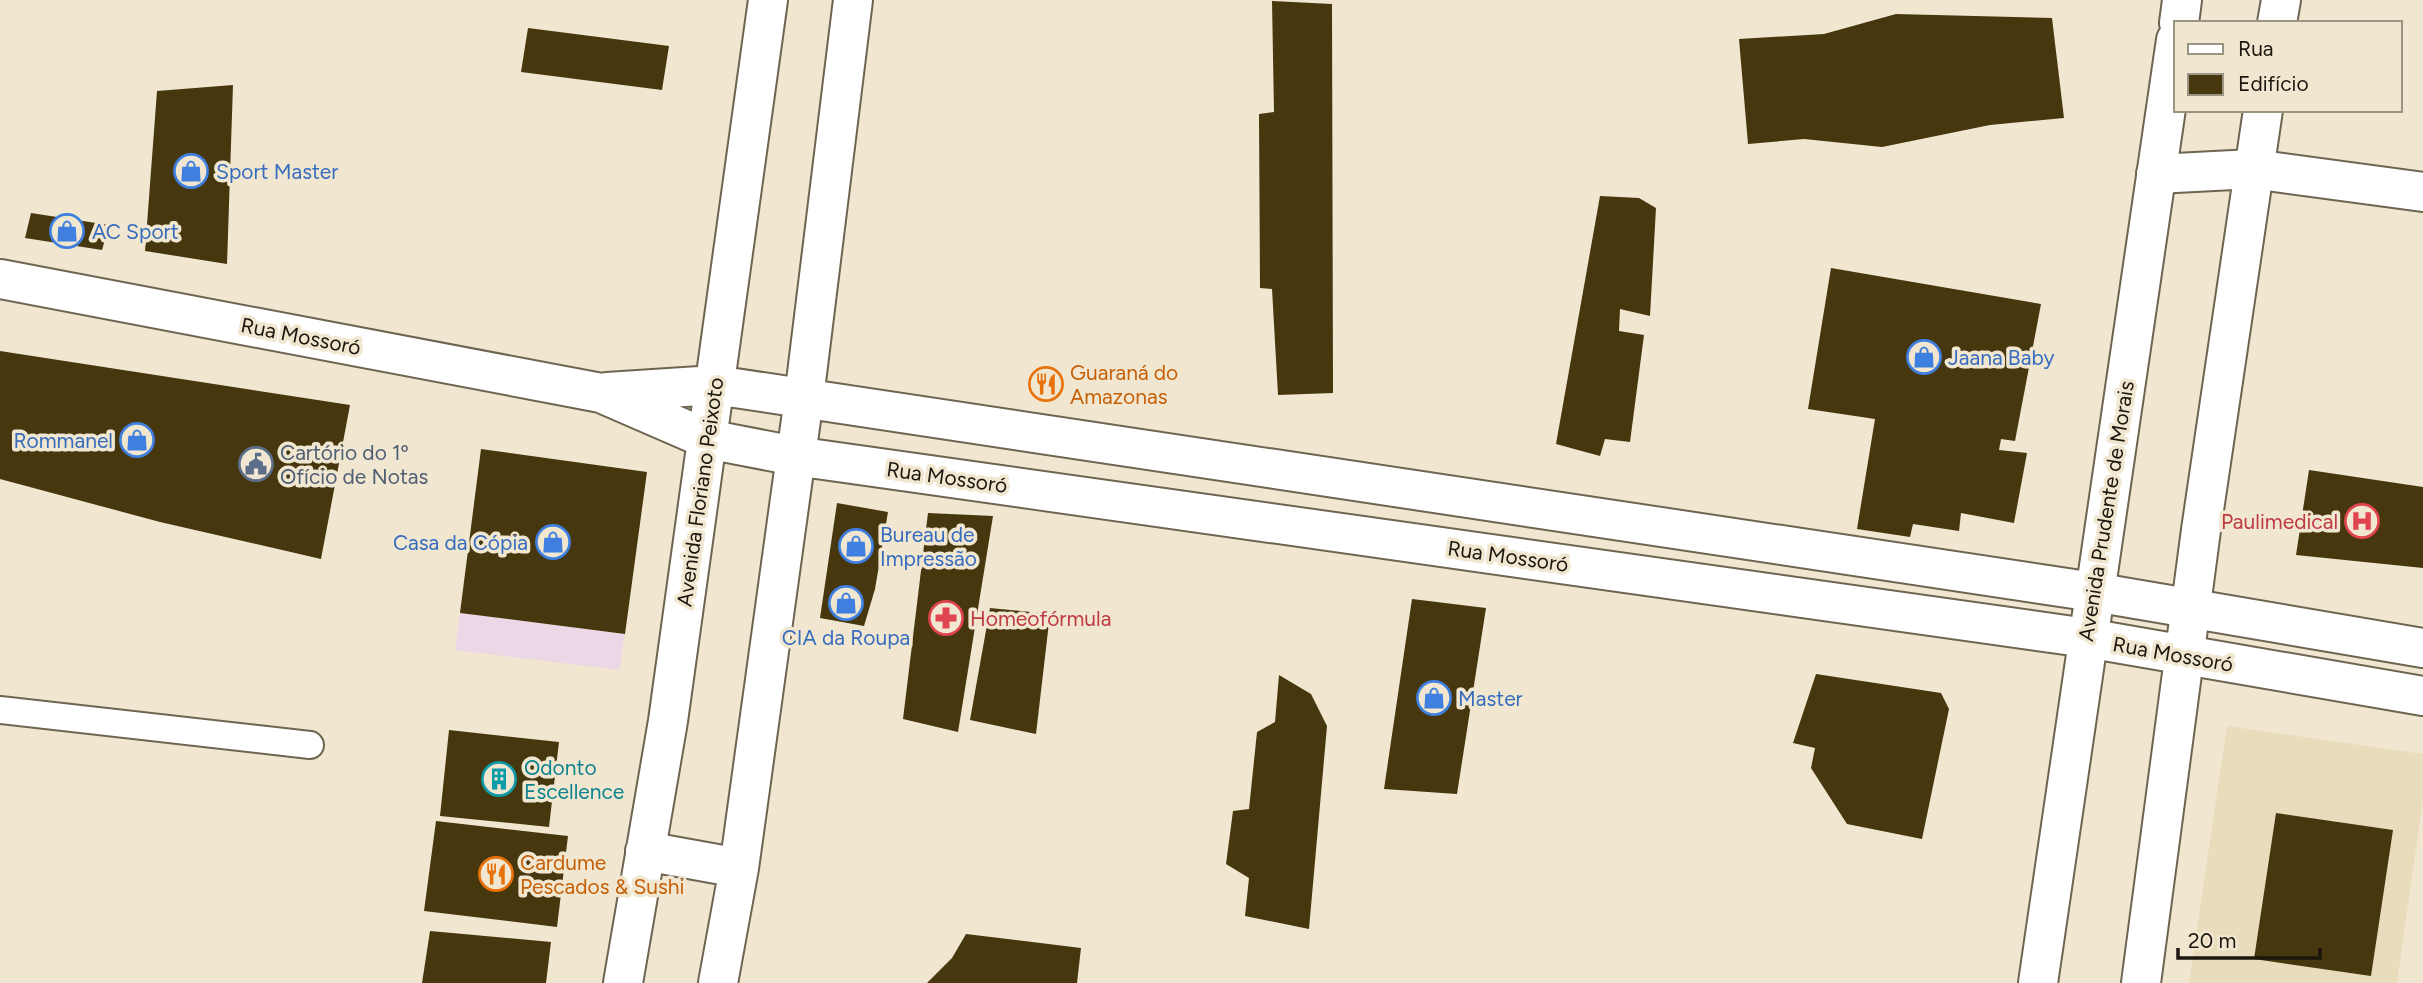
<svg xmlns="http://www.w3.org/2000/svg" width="2423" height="983" viewBox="0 0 2423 983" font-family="Figtree,sans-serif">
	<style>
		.built { fill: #e8dcbd }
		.education { fill: #ebd7e6 }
		.building { fill: #46370e }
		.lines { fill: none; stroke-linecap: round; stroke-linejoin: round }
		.lane-casing { stroke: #6d6551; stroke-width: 30 }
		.street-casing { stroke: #6d6551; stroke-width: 42 }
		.secondary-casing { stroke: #6d6551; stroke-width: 42 }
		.primary-casing { stroke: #6d6551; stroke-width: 42 }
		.lane { stroke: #fff; stroke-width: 26 }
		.street { stroke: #fff; stroke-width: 38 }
		.secondary { stroke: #fff; stroke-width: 38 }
		.primary { stroke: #fff; stroke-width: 38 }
		.labels { text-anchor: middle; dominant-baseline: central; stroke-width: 7; stroke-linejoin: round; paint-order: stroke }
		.shop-label { font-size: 21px; fill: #366cbe; stroke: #f1e7d0; text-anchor: start }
		.street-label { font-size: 21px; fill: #1b170f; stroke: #f1e7d0 }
		.food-label { font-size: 21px; fill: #c56008; stroke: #f1e7d0; text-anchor: start }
		.service-label { font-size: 21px; fill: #4e5e75; stroke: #f1e7d0; text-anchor: start }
		.health-label { font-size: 21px; fill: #be3a42; stroke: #f1e7d0; text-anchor: end }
		.culture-label { font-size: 21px; fill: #0d838f; stroke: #f1e7d0; text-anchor: start }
	</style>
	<rect width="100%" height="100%" fill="#f1e7d0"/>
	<path class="built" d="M 2227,726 L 2423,754 L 2423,799 L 2397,983 L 2189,983 Z"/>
	<path class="education" d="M 460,613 L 625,634 L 619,670 L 455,650 Z"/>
	<path class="building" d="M 1272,1 L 1332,4 L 1333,393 L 1278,395 L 1272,289 L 1260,288 L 1259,114 L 1274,112 Z
		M 1896,14 L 2052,18 L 2064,118 L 1990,125 L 1882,147 L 1804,139 L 1748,144 L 1739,39 L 1824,34 Z
		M 528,28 L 669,46 L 662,90 L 521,72 Z
		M 233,85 L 227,264 L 145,251 L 157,91 Z
		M 1600,196 L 1639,198 L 1656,208 L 1650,316 L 1620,309 L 1619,331 L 1644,335 L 1630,442 L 1605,439 L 1600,456 L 1556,444 Z
		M 31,213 L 109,225 L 102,250 L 25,238 Z
		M 1831,268 L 2041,304 L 2015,441 L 2001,439 L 1999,450 L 2027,453 L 2014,523 L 1961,513 L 1959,531 L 1913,524 L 1910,537 L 1857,529 L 1875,419 L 1808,409 Z
		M 0,351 L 350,405 L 321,559 L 160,522 L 0,479 Z
		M 481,449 L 647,472 L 625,634 L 460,613 Z
		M 2309,470 L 2423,487 L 2423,568 L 2296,555 Z
		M 837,503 L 888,512 L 875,589 L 864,626 L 820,618 Z
		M 928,513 L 993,516 L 958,732 L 903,719 Z
		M 1412,599 L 1486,608 L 1457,794 L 1384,789 Z
		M 990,608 L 1050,614 L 1036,734 L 970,720 Z
		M 1816,674 L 1941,693 L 1949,709 L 1922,839 L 1847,824 L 1811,768 L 1815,748 L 1793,743 Z
		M 1279,675 L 1311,694 L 1327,726 L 1309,929 L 1245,916 L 1249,878 L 1226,864 L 1233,811 L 1249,809 L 1257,732 L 1275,722 Z
		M 449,730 L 559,742 L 549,827 L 440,816 Z
		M 2276,813 L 2393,830 L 2371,976 L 2254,959 Z
		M 436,821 L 568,836 L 557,927 L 424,911 Z
		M 430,931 L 551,942 L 546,983 L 422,983 Z
		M 966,934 L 1081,948 L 1077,983 L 927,983 L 952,958 Z"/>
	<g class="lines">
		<g class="lane-casing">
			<path id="lane" d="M 0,710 L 310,745"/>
		</g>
		<g class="street-casing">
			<path id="street" d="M 2156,174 L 2253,169 L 2423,192"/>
		</g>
		<g class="secondary-casing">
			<path id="secondary" d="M 0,279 L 601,393 L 707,439 L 795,456 L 2087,638 L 2423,696
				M 607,392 L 715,385 L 2094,592 L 2423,648
				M 645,851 L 739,868
				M 623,983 L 668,721 L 768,0
				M 718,983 L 739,868 L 804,398 L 853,0"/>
		</g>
		<g class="primary-casing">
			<path id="primary" d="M 2179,23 L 2182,0
				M 2277,23 L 2281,0
				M 2038,983 L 2176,40
				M 2141,983 L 2201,530 L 2263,110"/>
		</g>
		<use href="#lane" class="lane"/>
		<use href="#street" class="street"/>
		<use href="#secondary" class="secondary"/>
		<use href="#primary" class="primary"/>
	</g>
	<defs>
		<g id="shop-ring" transform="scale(1.75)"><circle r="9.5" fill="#f1e7d0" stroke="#3f7fe0" stroke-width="1.5"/><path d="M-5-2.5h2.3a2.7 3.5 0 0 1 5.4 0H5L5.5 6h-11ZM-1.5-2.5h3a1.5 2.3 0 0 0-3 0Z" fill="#3f7fe0"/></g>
		<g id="restaurant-ring" transform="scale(1.75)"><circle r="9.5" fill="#f1e7d0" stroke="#e8710a" stroke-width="1.5"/><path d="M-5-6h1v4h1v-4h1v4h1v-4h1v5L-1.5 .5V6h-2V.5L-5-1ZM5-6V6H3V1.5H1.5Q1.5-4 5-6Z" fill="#e8710a"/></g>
		<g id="civic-ring" transform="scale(1.75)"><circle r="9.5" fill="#f1e7d0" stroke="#5c6f8a" stroke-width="1.5"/><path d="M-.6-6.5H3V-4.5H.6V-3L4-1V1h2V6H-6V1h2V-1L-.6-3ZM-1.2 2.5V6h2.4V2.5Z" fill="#5c6f8a"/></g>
		<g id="hospital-ring" transform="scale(1.75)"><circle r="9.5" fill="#f1e7d0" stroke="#e0444e" stroke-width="1.5"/><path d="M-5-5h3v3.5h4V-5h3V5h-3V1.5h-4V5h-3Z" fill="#e0444e"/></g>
		<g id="pharmacy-ring" transform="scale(1.75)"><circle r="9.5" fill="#f1e7d0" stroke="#e0444e" stroke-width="1.5"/><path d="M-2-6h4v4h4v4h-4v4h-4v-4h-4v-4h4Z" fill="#e0444e"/></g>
		<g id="building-ring" transform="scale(1.75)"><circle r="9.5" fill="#f1e7d0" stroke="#0f9aa8" stroke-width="1.5"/><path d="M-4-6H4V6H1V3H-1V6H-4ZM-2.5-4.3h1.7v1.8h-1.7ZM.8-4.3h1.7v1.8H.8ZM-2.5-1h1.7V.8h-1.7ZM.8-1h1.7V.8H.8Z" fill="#0f9aa8"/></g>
	</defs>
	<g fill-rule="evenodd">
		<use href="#shop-ring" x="191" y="171"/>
		<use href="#shop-ring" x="67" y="231"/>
		<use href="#shop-ring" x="1924" y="357"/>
		<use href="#restaurant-ring" x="1046" y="384"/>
		<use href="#shop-ring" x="137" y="440"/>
		<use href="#civic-ring" x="256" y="464"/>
		<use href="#hospital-ring" x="2362" y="521"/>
		<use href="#shop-ring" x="553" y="542"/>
		<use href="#shop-ring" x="856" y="546"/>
		<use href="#shop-ring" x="846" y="603"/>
		<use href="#pharmacy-ring" x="946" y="618"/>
		<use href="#shop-ring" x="1434" y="698"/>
		<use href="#building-ring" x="499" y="779"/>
		<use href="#restaurant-ring" x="496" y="874"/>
	</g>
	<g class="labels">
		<g class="shop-label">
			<text x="216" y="171">Sport Master</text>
			<text x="92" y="231">AC Sport</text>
			<text x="1948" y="357">Jaana Baby</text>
			<text x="113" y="440" text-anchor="end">Rommanel</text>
			<text x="880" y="534">Bureau de<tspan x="880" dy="24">Impressão</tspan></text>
			<text x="528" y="542" text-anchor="end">Casa da Cópia</text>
			<text x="846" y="637" text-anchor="middle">CIA da Roupa</text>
			<text x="1458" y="698">Master</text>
		</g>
		<g class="street-label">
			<text transform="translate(301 336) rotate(11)">Rua Mossoró</text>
			<text transform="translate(947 477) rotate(8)">Rua Mossoró</text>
			<text transform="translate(700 492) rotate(-82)">Avenida Floriano Peixoto</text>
			<text transform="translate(2106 511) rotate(-81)">Avenida Prudente de Morais</text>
			<text transform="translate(1508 556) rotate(8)">Rua Mossoró</text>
			<text transform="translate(2173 654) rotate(10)">Rua Mossoró</text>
		</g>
		<g class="food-label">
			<text x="1070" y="372">Guaraná do<tspan x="1070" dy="24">Amazonas</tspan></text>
			<text x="520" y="862">Cardume<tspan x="520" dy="24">Pescados &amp; Sushi</tspan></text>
		</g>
		<g class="service-label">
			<text x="280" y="452">Cartório do 1º<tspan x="280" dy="24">Ofício de Notas</tspan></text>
		</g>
		<g class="health-label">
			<text x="2338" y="521">Paulimedical</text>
			<text x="970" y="618" text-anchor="start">Homeofórmula</text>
		</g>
		<g class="culture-label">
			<text x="524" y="767">Odonto<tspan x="524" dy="24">Escellence</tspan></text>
		</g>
	</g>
	<rect x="2174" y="21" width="228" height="91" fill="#f1e7d0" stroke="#9b9483" stroke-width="2"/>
	<rect x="2188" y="44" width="35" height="10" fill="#ffffff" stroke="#9b9483" stroke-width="2"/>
	<text x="2238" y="56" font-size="21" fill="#1b170f">Rua</text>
	<rect x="2188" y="74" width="35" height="21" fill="#46370e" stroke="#9b9483" stroke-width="2"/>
	<text x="2238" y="91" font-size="21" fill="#1b170f">Edifício</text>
	<path d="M2178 948v10h142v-10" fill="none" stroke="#1b170f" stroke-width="3.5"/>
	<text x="2188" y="948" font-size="21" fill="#1b170f" stroke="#f1e7d0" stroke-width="5" paint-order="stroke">20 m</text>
</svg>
